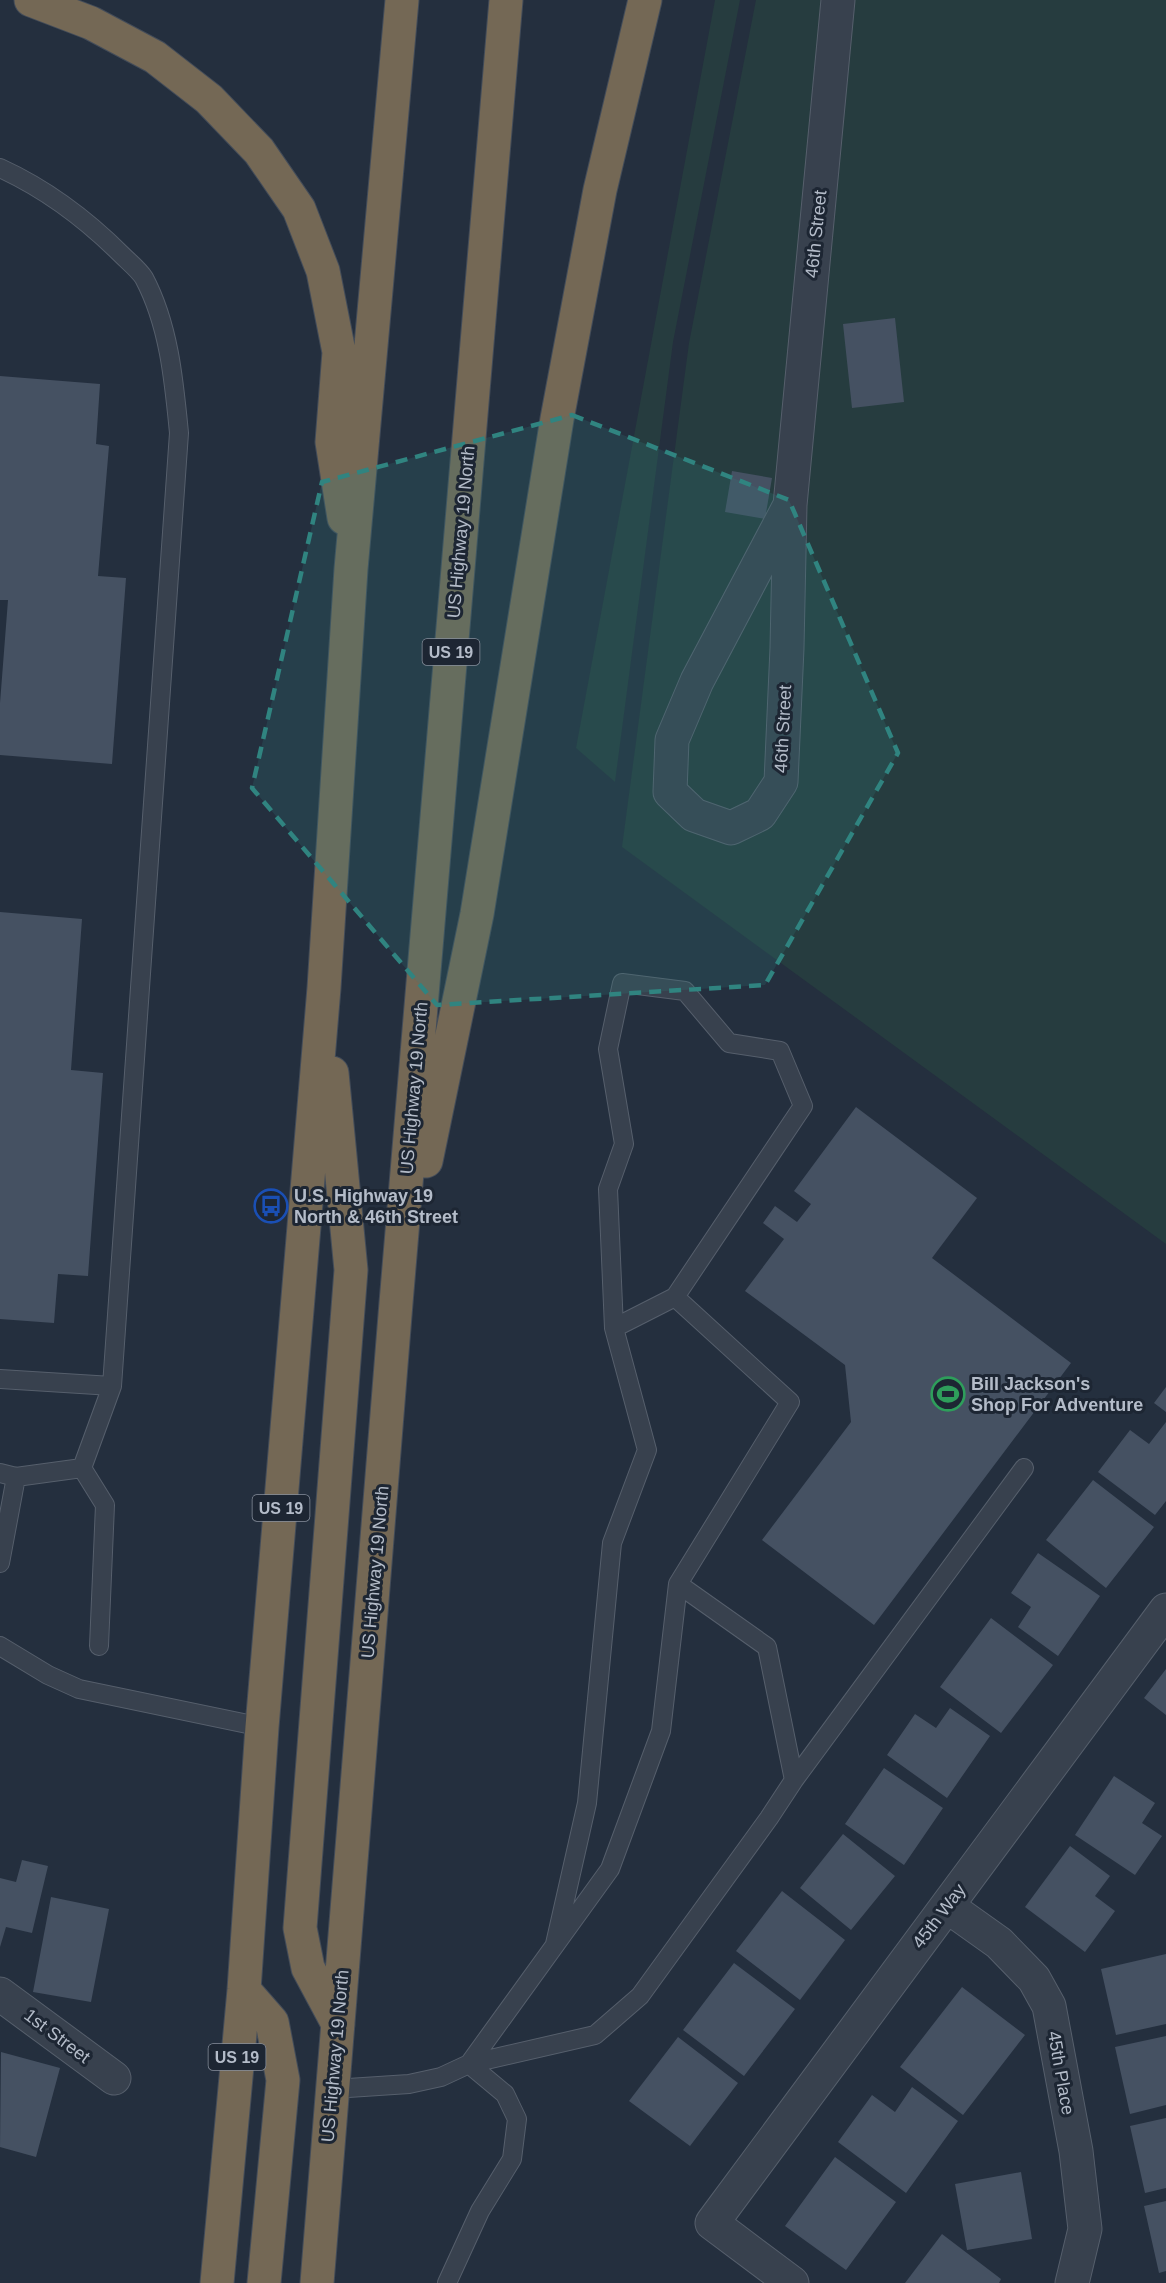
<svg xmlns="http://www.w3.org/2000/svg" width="1166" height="2283" viewBox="0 0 1166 2283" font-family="Helvetica,sans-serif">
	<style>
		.green { fill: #263c3f }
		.building { fill: #455162 }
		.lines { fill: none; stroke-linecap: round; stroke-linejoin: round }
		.lane-casing { stroke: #565f6c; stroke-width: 20 }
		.street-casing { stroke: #565f6c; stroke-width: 35 }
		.highway-casing { stroke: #434c59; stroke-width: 35 }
		.lane { stroke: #38414e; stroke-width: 18 }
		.street { stroke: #38414e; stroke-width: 33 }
		.highway { stroke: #746855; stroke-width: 33 }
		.marked { fill: #308480; fill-opacity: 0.2; stroke: #308480; stroke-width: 4.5; stroke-dasharray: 12 8; stroke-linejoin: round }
		.labels { text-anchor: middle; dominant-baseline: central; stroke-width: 6; stroke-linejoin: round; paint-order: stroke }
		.shield { fill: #1d2633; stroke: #878f9c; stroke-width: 1.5 }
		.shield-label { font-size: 16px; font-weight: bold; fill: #b4bcc9 }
		.street-label { font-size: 18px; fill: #b4bcc9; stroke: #1d2633 }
		.poi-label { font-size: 18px; font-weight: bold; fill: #b4bcc9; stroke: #1d2633; text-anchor: start }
	</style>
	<rect width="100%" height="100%" fill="#242f3e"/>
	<path class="green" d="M 715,0 L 740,0 L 673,342 L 615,782 L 576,748 Z
		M 756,0 L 1166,0 L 1166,1244 L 622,847 L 689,343 Z"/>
	<path class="building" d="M 895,318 L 904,402 L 852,408 L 843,324 Z
		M 0,376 L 100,384 L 96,444 L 109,446 L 98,576 L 126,578 L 112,764 L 0,755 L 0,703 L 8,600 L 0,600 Z
		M 732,471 L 772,478 L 765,519 L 725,512 Z
		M 0,912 L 82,919 L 71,1070 L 103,1073 L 88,1276 L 58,1274 L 54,1323 L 0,1319 Z
		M 856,1107 L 977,1198 L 932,1258 L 1071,1363 L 874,1625 L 762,1540 L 851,1422 L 845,1365 L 745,1291 L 784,1239 L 763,1223 L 775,1206 L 797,1222 L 811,1204 L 794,1191 Z
		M 1166,1387 L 1166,1412 L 1154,1403 Z
		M 1166,1422 L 1166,1501 L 1155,1515 L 1098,1472 L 1130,1430 L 1149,1444 Z
		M 1093,1480 L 1154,1527 L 1106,1588 L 1046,1540 Z
		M 1038,1553 L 1100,1596 L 1058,1656 L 1018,1627 L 1031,1607 L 1011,1593 Z
		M 991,1618 L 1053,1665 L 1001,1733 L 940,1687 Z
		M 1166,1669 L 1166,1715 L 1144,1698 Z
		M 950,1708 L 990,1736 L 947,1798 L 887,1755 L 915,1714 L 936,1728 Z
		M 884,1768 L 943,1808 L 904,1865 L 845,1824 Z
		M 1114,1776 L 1155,1803 L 1142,1823 L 1162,1836 L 1135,1875 L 1075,1835 Z
		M 843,1834 L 895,1876 L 851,1930 L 800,1888 Z
		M 1070,1846 L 1110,1876 L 1095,1896 L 1115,1911 L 1085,1952 L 1025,1907 Z
		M 22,1860 L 48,1866 L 32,1933 L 6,1927 L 0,1947 L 0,1878 L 16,1882 Z
		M 782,1891 L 845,1940 L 800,2000 L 736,1951 Z
		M 51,1897 L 109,1909 L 91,2002 L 33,1992 Z
		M 1166,1954 L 1166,2024 L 1116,2035 L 1101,1969 Z
		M 734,1963 L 795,2009 L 744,2076 L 683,2030 Z
		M 962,1987 L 1025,2035 L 963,2115 L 900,2067 Z
		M 1166,2036 L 1166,2105 L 1130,2114 L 1115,2047 Z
		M 678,2037 L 738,2083 L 690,2146 L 629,2101 Z
		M 1,2052 L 60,2068 L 36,2157 L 0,2147 Z
		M 912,2087 L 958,2121 L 906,2193 L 838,2142 L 872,2095 L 895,2112 Z
		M 1166,2118 L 1166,2188 L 1145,2193 L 1130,2126 Z
		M 835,2157 L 896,2202 L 846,2270 L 785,2226 Z
		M 1021,2172 L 1032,2239 L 967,2250 L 955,2184 Z
		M 1166,2201 L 1166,2271 L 1159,2273 L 1144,2206 Z
		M 942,2234 L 1001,2279 L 999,2283 L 905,2283 Z"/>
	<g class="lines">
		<g class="lane-casing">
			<path id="lane" d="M 0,168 C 46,189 86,219 122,255 C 129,262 139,270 144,278 C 169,325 174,381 179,433 L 112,1386 L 82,1468 L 16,1477
				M 614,1328 L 608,1189 L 624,1144 L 608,1049 L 622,983 L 685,991 L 729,1043 L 780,1051 L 803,1106 L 675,1297
				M 0,1379 L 112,1386
				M 82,1468 L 105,1505 L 99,1646
				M 0,1473 L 16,1477 L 0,1563
				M 0,1646 L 48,1675 L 79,1689 L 262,1727
				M 794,1780 L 1024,1468
				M 469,2064 L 595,2035 L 640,1996 L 769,1818 L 794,1780 L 767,1647 L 678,1584
				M 333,2089 L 409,2084 L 441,2077 L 469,2064 L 610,1869 L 661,1731 L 678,1584 L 790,1402 L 675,1297 L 614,1328 L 647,1450 L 612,1543 L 587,1803 L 555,1944
				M 447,2283 L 480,2211 L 512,2159 L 517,2119 L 505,2094 L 469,2064"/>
		</g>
		<g class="street-casing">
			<path id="street" d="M 790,505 L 697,681 L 672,740 L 670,792 L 694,815 L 731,828 L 760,814 L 781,782 L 787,648 L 790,505 L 838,0
				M 947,1906 L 999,1943 L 1034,1979 L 1049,2006 L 1076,2151 L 1085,2229 L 1072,2283
				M 0,1994 L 114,2078
				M 792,2283 L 712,2223 L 1166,1610"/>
		</g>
		<g class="highway-casing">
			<path id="highway" d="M 31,0 L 91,23 L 155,57 L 209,99 L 259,151 L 299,209 L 323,271 L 339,352 L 332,442 L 344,518
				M 332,1073 L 351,1270 L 300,1928 L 308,1968 L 338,2024
				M 426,1161 L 477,914 L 557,419 L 600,190 L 645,0
				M 244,1990 L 272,2022 L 283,2080 L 264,2283
				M 217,2283 L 244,1990 L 262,1727 L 324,988 L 351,569 L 402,0
				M 317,2283 L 396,1303 L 506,0"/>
		</g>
		<use href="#lane" class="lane"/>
		<use href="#street" class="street"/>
		<use href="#highway" class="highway"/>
	</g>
	<path class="marked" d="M 572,415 L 789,500 L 898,753 L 765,985 L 437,1005 L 252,788 L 322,482 Z"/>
	<defs>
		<g id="bus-ring" transform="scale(1.725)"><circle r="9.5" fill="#1d2633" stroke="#1a4fb4" stroke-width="1.5"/><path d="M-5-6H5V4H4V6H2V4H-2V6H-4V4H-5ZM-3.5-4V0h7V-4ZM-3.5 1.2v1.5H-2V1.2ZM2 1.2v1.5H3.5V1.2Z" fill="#1a4fb4"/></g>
		<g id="stadium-ring" transform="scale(1.725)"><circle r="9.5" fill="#1d2633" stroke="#2e9e5b" stroke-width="1.5"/><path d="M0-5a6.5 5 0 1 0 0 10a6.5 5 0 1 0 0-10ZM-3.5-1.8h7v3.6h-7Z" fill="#2e9e5b"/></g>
	</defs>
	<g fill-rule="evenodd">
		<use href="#bus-ring" x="271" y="1206"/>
		<use href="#stadium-ring" x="948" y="1394"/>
	</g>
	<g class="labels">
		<g class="shield">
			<rect x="422.5" y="639" width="57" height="26" rx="4.5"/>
			<rect x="252.5" y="1495" width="57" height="26" rx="4.5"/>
			<rect x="208.5" y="2044" width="57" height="26" rx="4.5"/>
		</g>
		<g class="shield-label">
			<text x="451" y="652">US 19</text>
			<text x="281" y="1508">US 19</text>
			<text x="237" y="2057">US 19</text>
		</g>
		<g class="street-label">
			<text transform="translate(816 234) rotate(-84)">46th Street</text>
			<text transform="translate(461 532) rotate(-85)">US Highway 19 North</text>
			<text transform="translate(783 729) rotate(-87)">46th Street</text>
			<text transform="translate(414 1088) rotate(-85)">US Highway 19 North</text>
			<text transform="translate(375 1572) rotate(-85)">US Highway 19 North</text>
			<text transform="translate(939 1916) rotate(-53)">45th Way</text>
			<text transform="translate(57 2036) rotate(37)">1st Street</text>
			<text transform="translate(335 2056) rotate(-85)">US Highway 19 North</text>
			<text transform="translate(1061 2073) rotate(80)">45th Place</text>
		</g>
		<g class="poi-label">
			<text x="294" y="1196">U.S. Highway 19<tspan x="294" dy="21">North &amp; 46th Street</tspan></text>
			<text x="971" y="1384">Bill Jackson's<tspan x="971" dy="21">Shop For Adventure</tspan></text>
		</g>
	</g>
</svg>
